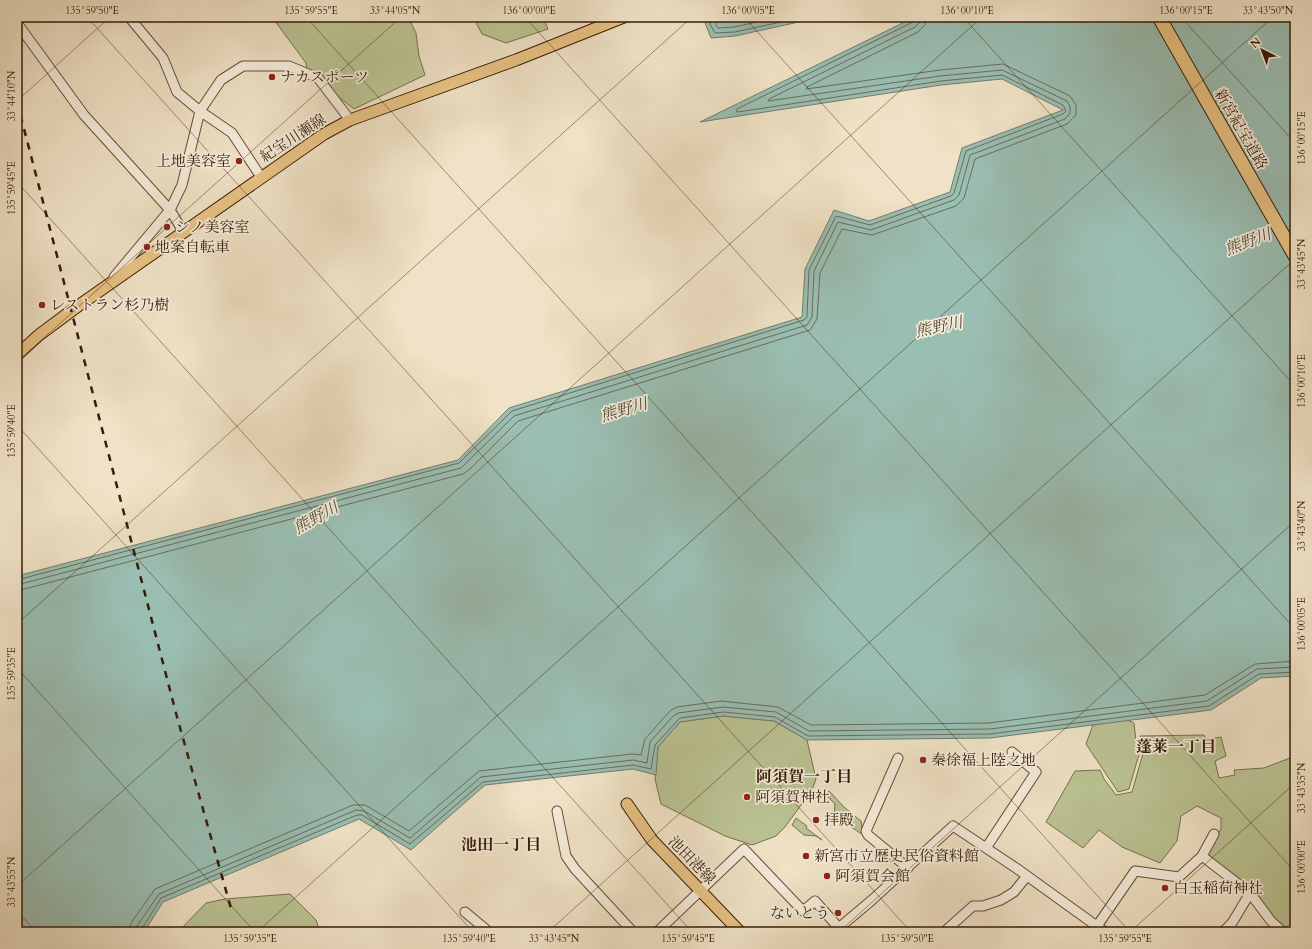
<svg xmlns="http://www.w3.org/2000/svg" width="1312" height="949" viewBox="0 0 1312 949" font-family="Cardo,'Noto Serif JP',serif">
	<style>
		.green { fill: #bbc393; stroke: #78704d }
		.water { fill: #9abeb2; stroke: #727d6e }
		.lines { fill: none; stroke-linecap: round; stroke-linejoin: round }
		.shore { stroke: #686d5c; stroke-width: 1 }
		.minor-casing { stroke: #644e37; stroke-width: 11 }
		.major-casing { stroke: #361c07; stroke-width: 13 }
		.highway-casing { stroke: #361c07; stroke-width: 15 }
		.minor { stroke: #f5ecda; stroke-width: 9 }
		.major { stroke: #e8c183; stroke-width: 11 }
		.highway { stroke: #e8c183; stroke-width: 13 }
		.rail { stroke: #361c07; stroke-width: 2.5; stroke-dasharray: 7 7; stroke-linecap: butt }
		.ticks { fill: none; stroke: #361c07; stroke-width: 1; stroke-opacity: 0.45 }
		.poi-dot { fill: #8f2418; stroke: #f5ecda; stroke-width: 1.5 }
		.labels { text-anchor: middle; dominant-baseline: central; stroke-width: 3.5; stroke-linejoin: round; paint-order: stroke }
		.poi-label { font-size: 15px; fill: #361c07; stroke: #f5ecda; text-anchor: start }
		.street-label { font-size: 15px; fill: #361c07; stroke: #f5ecda }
		.water-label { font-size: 16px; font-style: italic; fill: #544d3a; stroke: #f5ecda }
		.neighbourhood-label { font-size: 16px; font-weight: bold; fill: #361c07; stroke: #f5ecda }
		.neatline { fill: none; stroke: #361c07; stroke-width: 1.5 }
		.ticks-label { font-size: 10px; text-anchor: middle; fill: #361c07 }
	</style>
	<rect width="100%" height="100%" fill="#f0e2c6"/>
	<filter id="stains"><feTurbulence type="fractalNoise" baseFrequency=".005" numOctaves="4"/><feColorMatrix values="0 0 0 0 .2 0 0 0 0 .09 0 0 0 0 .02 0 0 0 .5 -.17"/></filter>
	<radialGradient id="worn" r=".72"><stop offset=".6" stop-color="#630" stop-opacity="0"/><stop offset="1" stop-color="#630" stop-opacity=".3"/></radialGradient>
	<path class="green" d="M 272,17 L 408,17 L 416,33 L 419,56 L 425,75 L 354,109 L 322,84 L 308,76 L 306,63 Z
		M 473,17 L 554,17 L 545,22 L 548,29 L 506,43 L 482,34 Z
		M 723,716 L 774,721 L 807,740 L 816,779 L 812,790 L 785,827 L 776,836 L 752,845 L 725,836 L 661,804 L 655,779 L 658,747 L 680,722 Z
		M 1127,720 L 1134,723 L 1136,741 L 1140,751 L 1129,789 L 1118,792 L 1086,744 L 1093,725 Z
		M 1204,735 L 1206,740 L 1221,737 L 1226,756 L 1215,761 L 1219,778 L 1235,775 L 1234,770 L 1264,768 L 1295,756 L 1295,932 L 1287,932 L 1206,855 L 1221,829 L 1221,818 L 1197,806 L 1181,816 L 1177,841 L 1160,863 L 1122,847 L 1099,830 L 1083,848 L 1046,822 L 1075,771 L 1100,770 L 1104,779 L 1116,795 L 1132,792 L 1144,750 L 1140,736 Z
		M 829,791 L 844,807 L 861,821 L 863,833 L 860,833 L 834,815 L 835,804 L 827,796 Z
		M 796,818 L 807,826 L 806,828 L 822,840 L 816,836 L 804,835 L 792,825 Z
		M 290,894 L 316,920 L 320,932 L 178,932 L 206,903 L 225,899 Z"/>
	<path class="water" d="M 723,17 L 858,17 L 833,21 L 817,18 L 735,36 L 711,38 L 704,20 Z
		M 915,17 L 1295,17 L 1295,676 L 1261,678 L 1211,710 L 990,738 L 807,740 L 774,721 L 723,716 L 680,722 L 658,747 L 656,775 L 633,769 L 485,785 L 411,850 L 359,819 L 163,902 L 144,932 L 17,932 L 17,576 L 458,460 L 509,408 L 802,317 L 805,269 L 834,210 L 869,221 L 950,192 L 962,148 L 1063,110 L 1002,79 L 941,85 L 700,122 Z"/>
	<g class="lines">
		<path class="shore" d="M 713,17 L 710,24 L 715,33 L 735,32 L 804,17
			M 718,17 L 716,25 L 718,28 L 734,27 L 781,17
			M 17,580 L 459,463 L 512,411 L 804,320 L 807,317 L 809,270 L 836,216 L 870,225 L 951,196 L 954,193 L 966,151 L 1063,114 L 1066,111 L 1063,105 L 1002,75 L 941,81 L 738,112 L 736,111 L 737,109 L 913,22 L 915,17
			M 17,585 L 461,468 L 514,416 L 807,325 L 812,317 L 814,271 L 838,222 L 871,230 L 954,200 L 959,195 L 970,155 L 1065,119 L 1070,113 L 1070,106 L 1067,101 L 1002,70 L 940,76 L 768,101 L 769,99 L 915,27 L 919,23 L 920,17
			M 17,591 L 463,474 L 469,470 L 518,421 L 810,330 L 817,319 L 820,273 L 842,229 L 872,235 L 956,206 L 964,198 L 975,159 L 1067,124 L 1076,115 L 1076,105 L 1070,96 L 1003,64 L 940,70 L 806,89 L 807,87 L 918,32 L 925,25 L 926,17
			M 129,932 L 131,923 L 155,889 L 353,805 L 365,805 L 409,831 L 479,771 L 632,754 L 641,755 L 645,739 L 671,710 L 677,707 L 721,701 L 778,707 L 811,725 L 989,723 L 1205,695 L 1255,664 L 1295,661
			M 135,932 L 137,926 L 159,894 L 356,810 L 364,811 L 410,838 L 481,777 L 633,760 L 647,763 L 650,742 L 673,716 L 678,713 L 723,707 L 776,712 L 809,731 L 990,729 L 1207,701 L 1257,669 L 1295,667
			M 140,932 L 161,898 L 357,815 L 362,815 L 410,844 L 483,782 L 633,765 L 651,769 L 655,745 L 680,718 L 723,712 L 775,717 L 808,736 L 990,734 L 1209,706 L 1259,674 L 1295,672"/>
		<g class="minor-casing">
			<path id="minor" d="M 129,17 L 163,58 L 177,92 L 200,111 L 232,133 L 261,177
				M 17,23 L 84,115 L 170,210 L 183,231
				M 114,277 L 170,210 L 182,185 L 200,111 L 221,80 L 243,66 L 289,66 L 318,78 L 350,120
				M 898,758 L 866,831 L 868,835 L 908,868
				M 557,811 L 566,856 L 575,869 L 633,932
				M 986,848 L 1036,772 L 1012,752
				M 1202,856 L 1250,893 L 1271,921 L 1283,932
				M 465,912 L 489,932
				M 1097,926 L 1135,871 L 1179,877 L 1202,856 L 1214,834
				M 657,932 L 744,849 L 803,911 L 815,901 L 839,928
				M 834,932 L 872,900 L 953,826 L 1016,868 L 1105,932
				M 944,932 L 973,906 L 983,906 L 1001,900 L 1014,892 L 1027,876
				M 1223,932 L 1232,923 L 1250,893"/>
		</g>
		<g class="major-casing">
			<path id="major" d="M 17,355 L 39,335 L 78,306 L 324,134 L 350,120 L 516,60 L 624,17
				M 627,804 L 652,840 L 740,932"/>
		</g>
		<g class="highway-casing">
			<path id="highway" d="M 1159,17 L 1295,256"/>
		</g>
		<use href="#minor" class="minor"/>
		<use href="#major" class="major"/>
		<use href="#highway" class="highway"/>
		<path class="rail" d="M 17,102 L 177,717 L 232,912"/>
	</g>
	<path class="ticks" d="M 87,17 L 911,932M 306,17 L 1130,932M 525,17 L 1295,872M 744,17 L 1295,629M 963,17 L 1295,386M 1181,17 L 1295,143M 17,101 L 110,17M 17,182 L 692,932M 17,362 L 401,17M 17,425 L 473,932M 17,624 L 692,17M 17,668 L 255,932M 17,886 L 982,17M 17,911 L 36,932M 257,932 L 1273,17M 548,932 L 1295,259M 839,932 L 1295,521M 1130,932 L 1295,783"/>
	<g class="poi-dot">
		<circle cx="272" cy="77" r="4"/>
		<circle cx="239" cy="161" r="4"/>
		<circle cx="167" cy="227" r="4"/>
		<circle cx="147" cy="247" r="4"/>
		<circle cx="42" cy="305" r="4"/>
		<circle cx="923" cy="760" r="4"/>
		<circle cx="747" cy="797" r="4"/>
		<circle cx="816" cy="820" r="4"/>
		<circle cx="806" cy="856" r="4"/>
		<circle cx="827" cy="876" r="4"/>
		<circle cx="1165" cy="888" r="4"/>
		<circle cx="838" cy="913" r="4"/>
	</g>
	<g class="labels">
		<g class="poi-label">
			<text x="280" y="77">ナカスポーツ</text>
			<text x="231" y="161" text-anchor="end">上地美容室</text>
			<text x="175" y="227">シノ美容室</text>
			<text x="155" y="247">地案自転車</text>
			<text x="50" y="305">レストラン杉乃樹</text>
			<text x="931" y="760">秦徐福上陸之地</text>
			<text x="755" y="797">阿須賀神社</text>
			<text x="824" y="820">拝殿</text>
			<text x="814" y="856">新宮市立歴史民俗資料館</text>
			<text x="835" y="876">阿須賀会館</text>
			<text x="1173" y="888">白玉稲荷神社</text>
			<text x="830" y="913" text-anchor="end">ないとう</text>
		</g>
		<g class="street-label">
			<text transform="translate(1241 129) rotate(60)">新宮紀宝道路</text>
			<text transform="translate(293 138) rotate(-33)">紀宝川瀬線</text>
			<text transform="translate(692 860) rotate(46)">池田港線</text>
		</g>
		<g class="water-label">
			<text transform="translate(1248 242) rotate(-21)">熊野川</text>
			<text transform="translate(939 327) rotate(-12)">熊野川</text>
			<text transform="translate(624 410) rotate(-16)">熊野川</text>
			<text transform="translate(316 518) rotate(-29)">熊野川</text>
		</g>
		<g class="neighbourhood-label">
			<text x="1176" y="747">蓬莱一丁目</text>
			<text x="804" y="777">阿須賀一丁目</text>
			<text x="501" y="845">池田一丁目</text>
		</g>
	</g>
	<rect width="1312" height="949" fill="none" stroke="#f0e2c6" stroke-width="44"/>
	<g transform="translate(1262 50) rotate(318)" stroke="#f5ecda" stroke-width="3" paint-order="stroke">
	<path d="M0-3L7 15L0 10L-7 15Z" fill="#361c07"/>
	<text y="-6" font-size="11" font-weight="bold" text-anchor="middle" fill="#361c07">N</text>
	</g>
	<rect x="22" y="22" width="1268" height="905" class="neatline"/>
	<g class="ticks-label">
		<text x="92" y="14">135°59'50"E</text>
		<text x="311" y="14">135°59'55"E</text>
		<text x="395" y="14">33°44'05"N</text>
		<text x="529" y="14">136°00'00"E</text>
		<text x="748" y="14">136°00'05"E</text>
		<text x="967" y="14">136°00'10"E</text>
		<text x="1186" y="14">136°00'15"E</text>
		<text x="1268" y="14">33°43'50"N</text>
		<text transform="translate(11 96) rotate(-90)" y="4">33°44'10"N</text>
		<text transform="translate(1301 138) rotate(-90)" y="4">136°00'15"E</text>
		<text transform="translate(11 188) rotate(-90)" y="4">135°59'45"E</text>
		<text transform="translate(1301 264) rotate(-90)" y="4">33°43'45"N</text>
		<text transform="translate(1301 381) rotate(-90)" y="4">136°00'10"E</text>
		<text transform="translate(11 431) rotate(-90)" y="4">135°59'40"E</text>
		<text transform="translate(1301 526) rotate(-90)" y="4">33°43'40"N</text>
		<text transform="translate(1301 624) rotate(-90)" y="4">136°00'05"E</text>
		<text transform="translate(11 674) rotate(-90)" y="4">135°59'35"E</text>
		<text transform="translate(1301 788) rotate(-90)" y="4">33°43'35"N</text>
		<text transform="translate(1301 867) rotate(-90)" y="4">136°00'00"E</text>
		<text transform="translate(11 882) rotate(-90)" y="4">33°43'55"N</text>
		<text x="250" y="942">135°59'35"E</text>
		<text x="469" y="942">135°59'40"E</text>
		<text x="554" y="942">33°43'45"N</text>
		<text x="688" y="942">135°59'45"E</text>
		<text x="907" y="942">135°59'50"E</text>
		<text x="1125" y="942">135°59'55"E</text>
	</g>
	<rect width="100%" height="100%" filter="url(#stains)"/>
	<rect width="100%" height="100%" fill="url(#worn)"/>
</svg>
